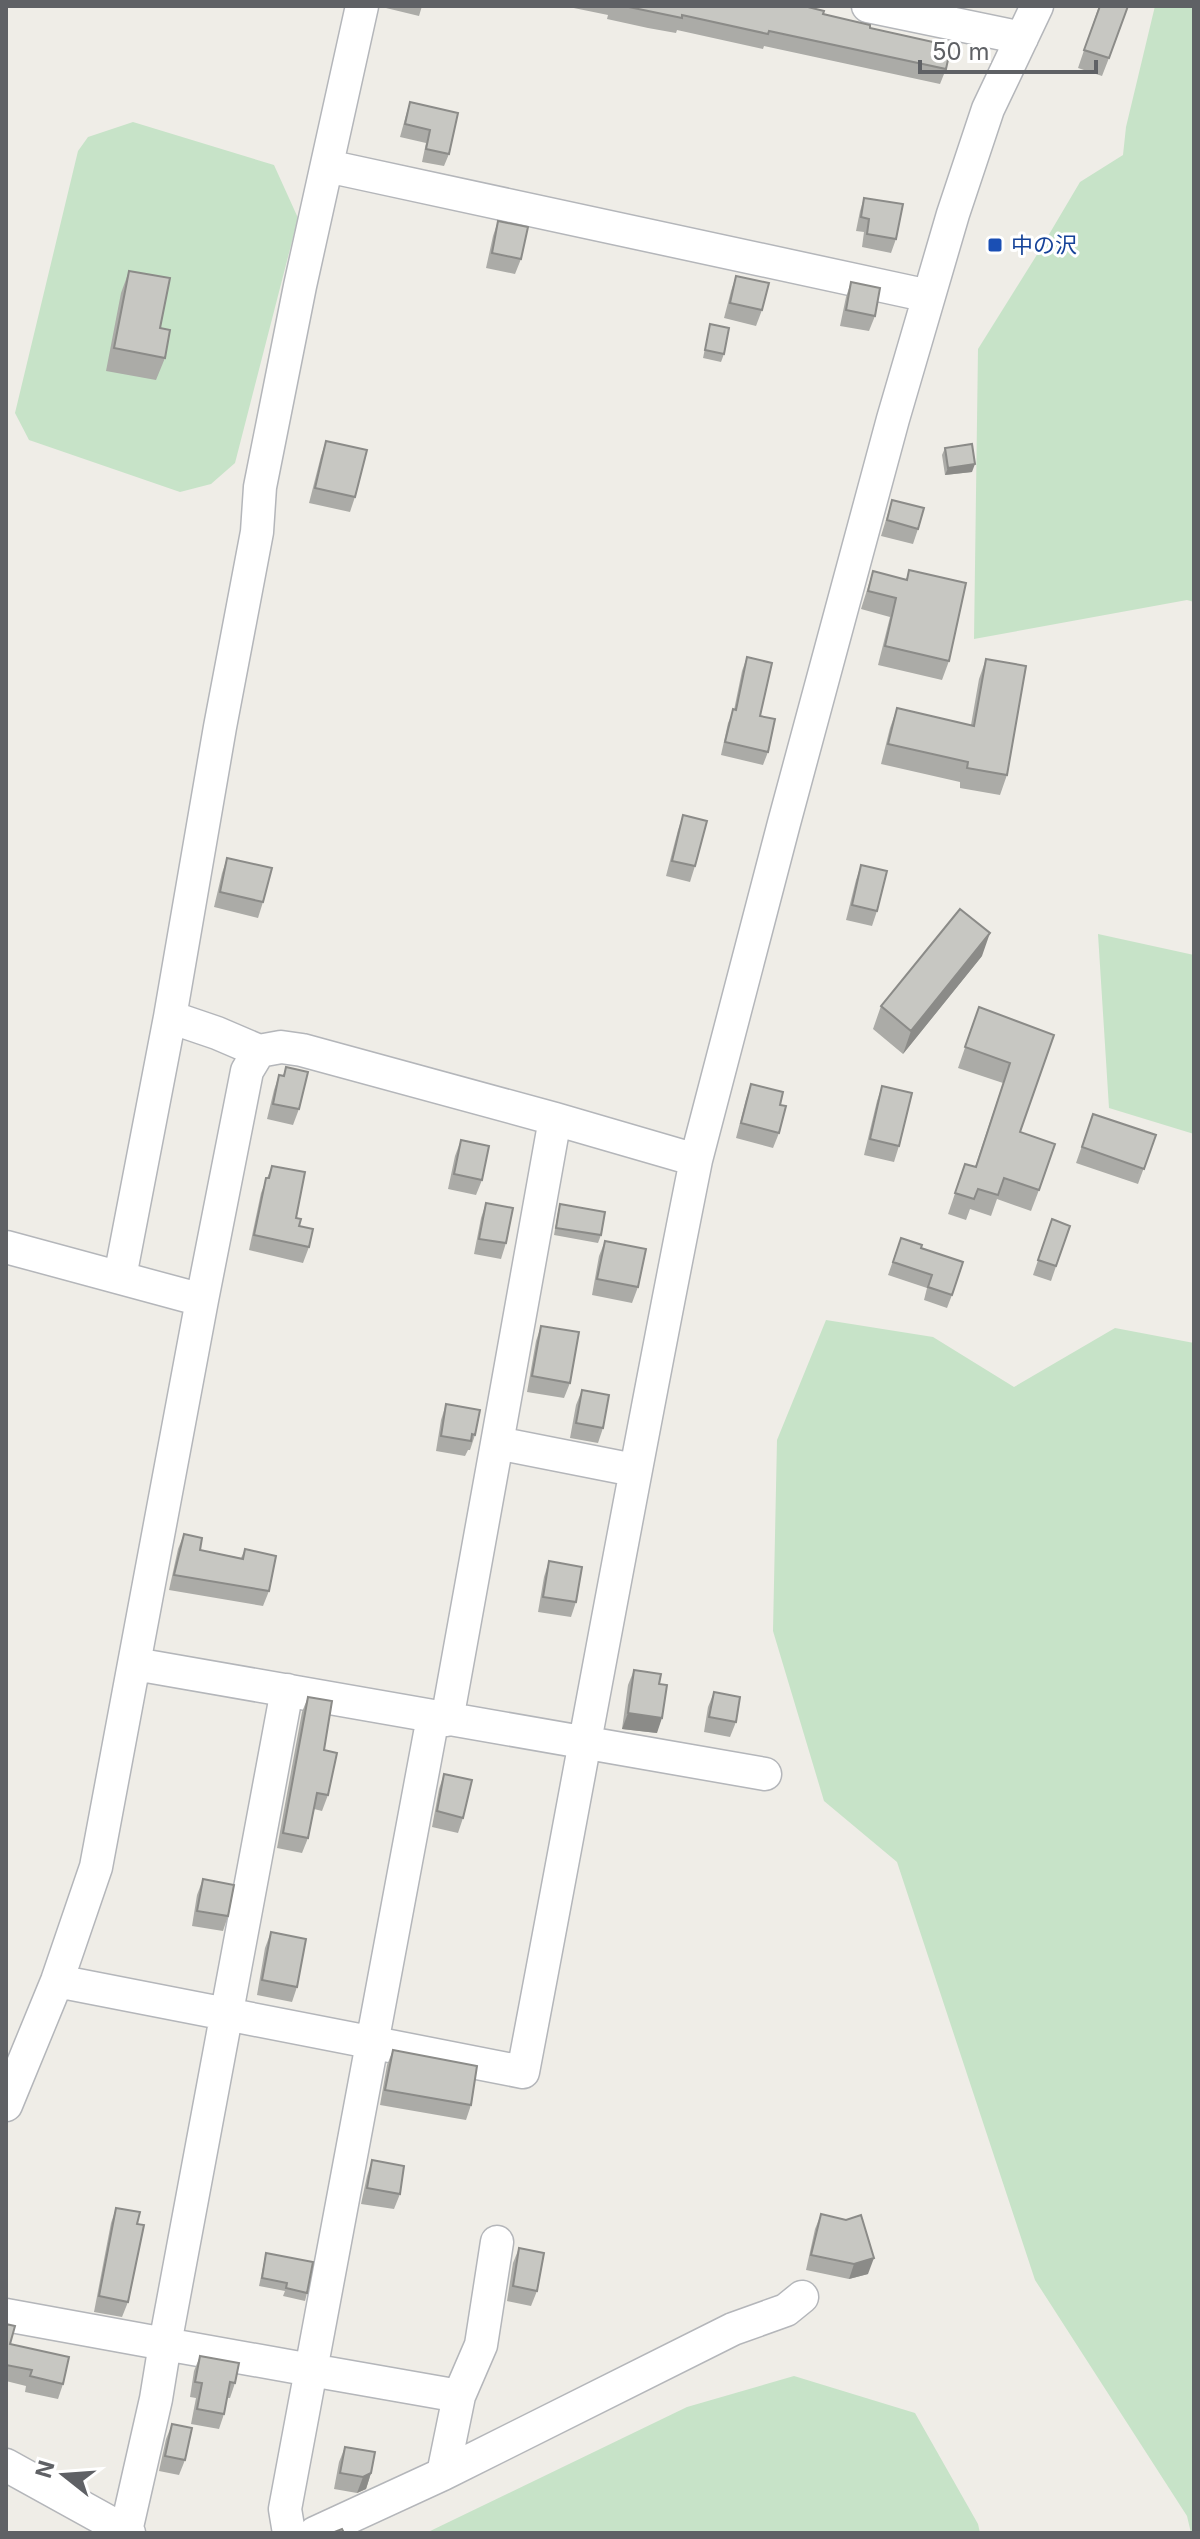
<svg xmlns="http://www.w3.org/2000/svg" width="1200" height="2539" viewBox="0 0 1200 2539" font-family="Inter,'Noto Sans JP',sans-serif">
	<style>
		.green { fill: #c7e3c8 }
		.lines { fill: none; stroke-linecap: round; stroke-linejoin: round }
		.minor-casing { stroke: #b4b6ba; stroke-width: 35 }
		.minor { stroke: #fff; stroke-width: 32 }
		.wall { fill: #ababa7 }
		.shaded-wall { fill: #8b8b88 }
		.building { fill: #c7c7c2; stroke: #8b8b88; stroke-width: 2 }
		.transit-dot { fill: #1a4fb4; stroke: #fff; stroke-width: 3 }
		.labels { text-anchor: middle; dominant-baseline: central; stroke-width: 6; stroke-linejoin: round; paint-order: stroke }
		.transit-label { font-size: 22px; fill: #164399; stroke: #fff; text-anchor: start }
	</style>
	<rect width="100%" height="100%" fill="#efede7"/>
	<path class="green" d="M 1155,6 L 1194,6 L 1194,602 L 1187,600 L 974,639 L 978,349 L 1038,253 L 1080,182 L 1123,155 L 1126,127 Z
		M 133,122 L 274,165 L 298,218 L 235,463 L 211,484 L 180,492 L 29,440 L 15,413 L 78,151 L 88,137 Z
		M 1098,934 L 1194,955 L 1194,1134 L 1109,1108 Z
		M 826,1320 L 933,1337 L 1014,1387 L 1115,1328 L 1194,1343 L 1194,2533 L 1191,2533 L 1187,2516 L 1035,2280 L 897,1862 L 824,1801 L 773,1631 L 777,1440 Z
		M 794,2376 L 915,2413 L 978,2524 L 980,2533 L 426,2533 L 687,2407 Z"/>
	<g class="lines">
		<g class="minor-casing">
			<path id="minor" d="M 868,6 L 1022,38
				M 327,166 L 929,296
				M 170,1017 L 217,1033 L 259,1051
				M 555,1119 L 497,1443 L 634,1470
				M 6,1247 L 202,1300
				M 120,1277 L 170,1017 L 220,727 L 257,532 L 260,487 L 300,286 L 362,6
				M 135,1664 L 765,1774
				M 433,1717 L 311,2370 L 459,2396
				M 447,1720 L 497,1443
				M 57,1981 L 523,2072 C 581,1768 635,1464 696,1160
				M 6,2105 L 57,1981 L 96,1867 L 202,1300 L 247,1071 L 259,1051 L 281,1047 L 302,1050 L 555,1119 L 696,1160 L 784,823 L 893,419 L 953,214 L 988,109 L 1037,6
				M 6,2315 L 165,2344 L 287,1690
				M 6,2465 L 129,2533
				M 443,2474 L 459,2396 L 481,2345 L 497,2242
				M 126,2531 L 156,2399 L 165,2344 L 311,2370 L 285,2509 L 289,2533
				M 315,2533 L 443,2474 L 733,2329 L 786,2310 L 802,2297"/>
		</g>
		<use href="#minor" class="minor"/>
	</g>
	<path class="wall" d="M 387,6 L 422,6 L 419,16 L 386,8 Z
		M 564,6 L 804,6 L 823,14 L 870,28 L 946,69 L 940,84 L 764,46 L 763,49 L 677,30 L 676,33 L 648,28 L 607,19 L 608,15 Z
		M 1099,6 L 1109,58 L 1102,76 L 1078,68 Z
		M 410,102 L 449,154 L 444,166 L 422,162 L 426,143 L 400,137 L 406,115 Z
		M 864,198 L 896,239 L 891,253 L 862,247 L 864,232 L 856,231 L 860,211 Z
		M 498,221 L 521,259 L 515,274 L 486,268 L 493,236 Z
		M 129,271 L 160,328 L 165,358 L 156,380 L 106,371 L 121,293 Z
		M 736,276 L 762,310 L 756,326 L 724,318 L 731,291 Z
		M 851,282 L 875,316 L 869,331 L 840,326 L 846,297 Z
		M 710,324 L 724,354 L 721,362 L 703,358 Z
		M 326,441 L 355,497 L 350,512 L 309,503 L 321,456 Z
		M 945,448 L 972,472 L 945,475 L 942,455 Z
		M 892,500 L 918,529 L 913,544 L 881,536 Z
		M 909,570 L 949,661 L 942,680 L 878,665 L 890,617 L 861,609 L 873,571 L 906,580 Z
		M 747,657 L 768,752 L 763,765 L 721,755 L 728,723 L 734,710 L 742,671 Z
		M 986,659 L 1007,775 L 1000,795 L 960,788 L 960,782 L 881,764 L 890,728 L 897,708 L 971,725 L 979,679 Z
		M 683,815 L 695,866 L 690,882 L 666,876 L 678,830 Z
		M 227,858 L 263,902 L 258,918 L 214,907 L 222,873 Z
		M 861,865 L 877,911 L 872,926 L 846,920 L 856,880 Z
		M 982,956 L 903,1054 L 873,1029 L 881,1006 Z
		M 979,1007 L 1054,1035 L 1020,1132 L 1039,1190 L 1031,1211 L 997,1199 L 991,1216 L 970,1209 L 966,1220 L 948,1214 L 965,1164 L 975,1167 L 1003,1083 L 958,1068 Z
		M 286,1067 L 299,1109 L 293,1125 L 267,1119 L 274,1090 L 279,1075 L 283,1076 Z
		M 751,1084 L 780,1105 L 779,1133 L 773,1148 L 736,1138 L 746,1099 Z
		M 882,1086 L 899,1146 L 894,1162 L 864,1155 L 877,1101 Z
		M 1093,1114 L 1156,1135 L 1138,1184 L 1076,1163 Z
		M 461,1140 L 482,1180 L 476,1195 L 448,1189 L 455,1156 Z
		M 272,1166 L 309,1247 L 303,1263 L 249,1250 L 261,1193 Z
		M 486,1203 L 506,1243 L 501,1259 L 474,1254 L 481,1218 Z
		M 560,1204 L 601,1235 L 598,1243 L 554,1235 L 558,1212 Z
		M 1052,1219 L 1070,1226 L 1051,1281 L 1033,1275 Z
		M 901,1238 L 921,1248 L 952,1295 L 947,1308 L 924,1300 L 927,1288 L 888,1275 Z
		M 605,1241 L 638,1287 L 632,1303 L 592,1295 L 599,1256 Z
		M 541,1326 L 570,1383 L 564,1398 L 527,1392 L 536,1341 Z
		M 582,1390 L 603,1428 L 598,1443 L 570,1438 L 576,1405 Z
		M 446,1404 L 475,1435 L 470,1450 L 468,1450 L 465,1456 L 436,1451 L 441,1420 Z
		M 184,1534 L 200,1550 L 241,1558 L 245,1549 L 269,1591 L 263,1606 L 169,1590 L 178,1549 Z
		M 549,1561 L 576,1602 L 571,1617 L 538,1612 L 544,1577 Z
		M 634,1670 L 659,1684 L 657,1733 L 622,1729 L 628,1685 Z
		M 714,1692 L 736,1722 L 730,1737 L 704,1732 L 708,1707 Z
		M 308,1697 L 324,1750 L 328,1795 L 322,1811 L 314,1809 L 308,1838 L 302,1853 L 277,1848 L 302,1712 Z
		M 444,1774 L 463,1818 L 458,1833 L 432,1827 L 439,1789 Z
		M 203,1879 L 228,1916 L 223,1931 L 192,1926 L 197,1895 Z
		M 271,1932 L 297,1987 L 292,2002 L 257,1995 L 265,1948 Z
		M 393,2050 L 471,2105 L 466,2120 L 380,2105 L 387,2065 Z
		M 372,2160 L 400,2194 L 394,2209 L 361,2204 L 367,2176 Z
		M 116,2208 L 137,2224 L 128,2302 L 122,2317 L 94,2312 L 111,2223 Z
		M 821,2214 L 868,2274 L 849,2279 L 806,2270 L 815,2229 Z
		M 519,2248 L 537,2291 L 531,2306 L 507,2301 L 513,2263 Z
		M 266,2253 L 307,2293 L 305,2301 L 283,2296 L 285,2291 L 259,2286 Z
		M 6,2324 L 10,2344 L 63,2384 L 58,2399 L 25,2392 L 26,2386 L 6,2381 Z
		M 200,2356 L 235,2383 L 230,2398 L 227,2398 L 224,2414 L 219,2429 L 191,2424 L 196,2398 L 190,2397 L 194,2371 Z
		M 172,2424 L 185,2460 L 179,2475 L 159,2471 L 166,2439 Z
		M 345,2447 L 371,2473 L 366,2489 L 357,2493 L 334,2489 L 339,2462 Z"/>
	<path class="shaded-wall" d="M 975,464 L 972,472 L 945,475 L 948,468 Z
		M 990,933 L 982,956 L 903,1054 L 911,1031 Z
		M 628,1713 L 662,1718 L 657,1733 L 622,1729 Z
		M 874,2258 L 868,2274 L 849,2279 L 854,2264 Z
		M 371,2473 L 366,2489 L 357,2493 L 363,2477 Z"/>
	<path class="building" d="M 624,6 L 804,6 L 824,11 L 823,14 L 870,25 L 870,28 L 951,46 L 946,69 L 769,31 L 768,34 L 682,15 L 682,18 Z
		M 1100,6 L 1128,6 L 1109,58 L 1084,50 Z
		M 410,102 L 458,113 L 449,154 L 426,149 L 430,130 L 405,124 Z
		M 864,198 L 903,204 L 896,239 L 867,234 L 869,219 L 861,217 Z
		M 498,221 L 528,227 L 521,259 L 492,253 Z
		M 129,271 L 170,278 L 160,328 L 170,330 L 165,358 L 114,348 Z
		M 736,276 L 769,283 L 762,310 L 730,303 Z
		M 851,282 L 880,288 L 875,316 L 846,310 Z
		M 710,324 L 729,328 L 724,354 L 705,350 Z
		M 326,441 L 367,450 L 355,497 L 315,488 Z
		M 972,444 L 975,464 L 948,468 L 945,448 Z
		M 892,500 L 924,508 L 918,529 L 887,520 Z
		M 909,570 L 966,583 L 949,661 L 885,646 L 896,598 L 868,591 L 873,571 L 907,580 Z
		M 747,657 L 772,663 L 760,716 L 775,719 L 768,752 L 725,742 L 733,709 L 736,710 Z
		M 986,659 L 1026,666 L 1007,775 L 967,768 L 968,762 L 888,744 L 897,708 L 974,726 Z
		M 683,815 L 707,821 L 695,866 L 672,861 Z
		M 227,858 L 272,868 L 263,902 L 220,892 Z
		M 861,865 L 887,871 L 877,911 L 852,905 Z
		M 960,909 L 990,933 L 911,1031 L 881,1006 Z
		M 979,1007 L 1054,1035 L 1020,1132 L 1055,1144 L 1039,1190 L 1004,1178 L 998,1195 L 978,1189 L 974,1199 L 955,1193 L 965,1164 L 976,1167 L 1010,1063 L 965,1047 Z
		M 286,1067 L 308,1072 L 299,1109 L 273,1104 L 279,1075 L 284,1076 Z
		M 751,1084 L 783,1092 L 780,1105 L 786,1106 L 779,1133 L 741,1123 Z
		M 882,1086 L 912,1093 L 899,1146 L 870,1139 Z
		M 1093,1114 L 1156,1135 L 1144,1169 L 1082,1147 Z
		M 461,1140 L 489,1146 L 482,1180 L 454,1174 Z
		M 272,1166 L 305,1172 L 296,1218 L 301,1219 L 299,1226 L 313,1229 L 309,1247 L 254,1235 L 266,1178 L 269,1178 Z
		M 486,1203 L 513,1208 L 506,1243 L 479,1239 Z
		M 560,1204 L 605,1212 L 601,1235 L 556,1228 Z
		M 1052,1219 L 1070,1226 L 1056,1266 L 1038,1260 Z
		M 901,1238 L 922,1245 L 921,1248 L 963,1262 L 952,1295 L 928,1287 L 932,1275 L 893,1262 Z
		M 605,1241 L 646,1249 L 638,1287 L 597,1279 Z
		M 541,1326 L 579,1332 L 570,1383 L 532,1376 Z
		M 582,1390 L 609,1395 L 603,1428 L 576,1423 Z
		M 446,1404 L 480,1410 L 475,1435 L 472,1434 L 471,1441 L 441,1436 Z
		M 184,1534 L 202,1538 L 200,1550 L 243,1559 L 245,1549 L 276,1556 L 269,1591 L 174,1575 Z
		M 549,1561 L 582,1567 L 576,1602 L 543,1597 Z
		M 634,1670 L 661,1674 L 659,1684 L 667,1685 L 662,1718 L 628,1713 Z
		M 714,1692 L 740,1697 L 736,1722 L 709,1717 Z
		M 308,1697 L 332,1701 L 324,1750 L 337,1753 L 328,1795 L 317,1793 L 308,1838 L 283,1833 Z
		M 444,1774 L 472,1780 L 463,1818 L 437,1811 Z
		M 203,1879 L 234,1885 L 228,1916 L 197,1911 Z
		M 271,1932 L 306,1939 L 297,1987 L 262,1980 Z
		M 393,2050 L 477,2066 L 471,2105 L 385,2090 Z
		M 372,2160 L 404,2166 L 400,2194 L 367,2188 Z
		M 116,2208 L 140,2212 L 137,2224 L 144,2225 L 128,2302 L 99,2296 Z
		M 821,2214 L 846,2220 L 861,2215 L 874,2258 L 854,2264 L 811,2255 Z
		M 519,2248 L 544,2253 L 537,2291 L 513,2286 Z
		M 266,2253 L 313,2262 L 307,2293 L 286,2288 L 287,2283 L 262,2278 Z
		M 6,2324 L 15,2326 L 10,2344 L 69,2357 L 63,2384 L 30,2376 L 32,2370 L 6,2365 Z
		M 200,2356 L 239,2363 L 235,2383 L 230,2382 L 224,2414 L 197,2409 L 202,2383 L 195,2382 Z
		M 172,2424 L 192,2428 L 185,2460 L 165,2456 Z
		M 345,2447 L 375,2452 L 371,2473 L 363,2477 L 340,2473 Z
		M 342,2529 L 344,2533 L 332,2533 Z"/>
	<rect class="transit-dot" x="987" y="237" width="16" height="16" rx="4"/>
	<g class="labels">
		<g class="transit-label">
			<text x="1011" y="245">中の沢</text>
		</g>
	</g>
	<rect width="1200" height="2539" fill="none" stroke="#5f6165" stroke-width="16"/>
	<g transform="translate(64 2475) rotate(287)" stroke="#ffffff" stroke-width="6" paint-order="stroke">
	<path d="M0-6L14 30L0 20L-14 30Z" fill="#5f6165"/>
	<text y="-12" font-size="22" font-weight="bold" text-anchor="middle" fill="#5f6165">N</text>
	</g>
	<path d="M920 60v12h176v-12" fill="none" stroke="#5f6165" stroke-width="4"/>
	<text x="932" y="60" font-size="24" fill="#5f6165" stroke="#ffffff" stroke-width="6" paint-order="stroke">50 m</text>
</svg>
